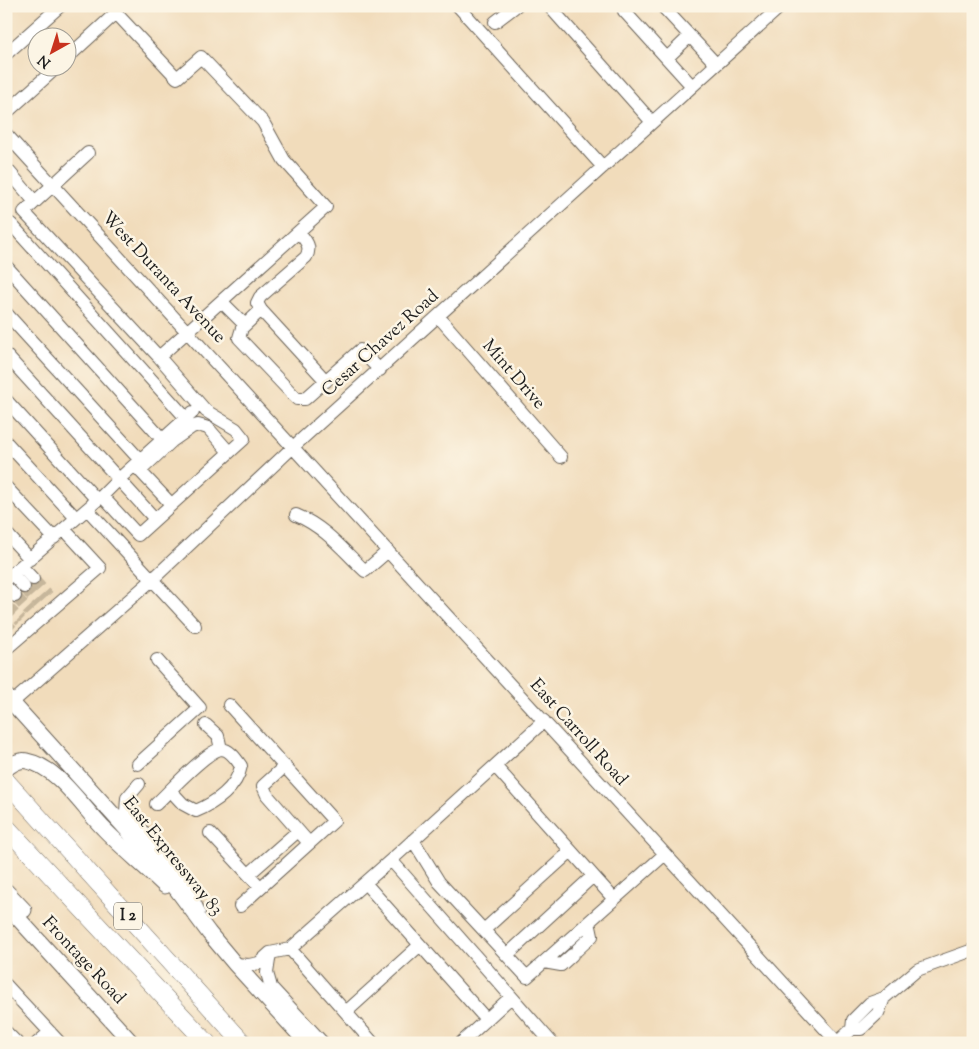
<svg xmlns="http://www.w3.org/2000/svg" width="979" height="1049" viewBox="0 0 979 1049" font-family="'Sorts Mill Goudy',serif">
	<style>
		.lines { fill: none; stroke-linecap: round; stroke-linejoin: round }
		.minor-tunnel { stroke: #c6b69b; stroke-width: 12; stroke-dasharray: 12 6; stroke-linecap: butt }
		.minor-casing { stroke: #675f54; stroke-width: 14 }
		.major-casing { stroke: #675f54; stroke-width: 17 }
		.highway-casing { stroke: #675f54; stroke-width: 19 }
		.minor { stroke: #fff; stroke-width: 12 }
		.major { stroke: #fff; stroke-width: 15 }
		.highway { stroke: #fff; stroke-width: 18 }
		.labels { text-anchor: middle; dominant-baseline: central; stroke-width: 5; stroke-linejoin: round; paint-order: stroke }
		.shield { fill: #fcf5e5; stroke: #5f5d58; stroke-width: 1 }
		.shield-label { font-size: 16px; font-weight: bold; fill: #1c1c1c }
		.street-label { font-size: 18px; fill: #1c1c1c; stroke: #fcf5e5 }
	</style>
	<rect width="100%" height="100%" fill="#fcf5e5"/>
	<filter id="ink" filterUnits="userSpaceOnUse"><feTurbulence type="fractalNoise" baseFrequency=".02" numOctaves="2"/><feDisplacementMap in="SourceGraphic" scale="10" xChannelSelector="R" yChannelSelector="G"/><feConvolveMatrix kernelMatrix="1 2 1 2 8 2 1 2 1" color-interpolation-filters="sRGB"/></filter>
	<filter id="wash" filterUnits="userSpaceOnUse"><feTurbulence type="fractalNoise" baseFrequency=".0096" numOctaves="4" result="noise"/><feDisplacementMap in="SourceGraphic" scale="20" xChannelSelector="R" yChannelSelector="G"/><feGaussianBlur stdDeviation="1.12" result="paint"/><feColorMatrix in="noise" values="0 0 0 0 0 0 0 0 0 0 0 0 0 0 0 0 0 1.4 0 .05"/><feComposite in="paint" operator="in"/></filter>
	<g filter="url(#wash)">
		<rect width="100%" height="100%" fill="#f1dcbb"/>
	</g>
	<g filter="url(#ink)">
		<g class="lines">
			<path class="minor-tunnel" d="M 33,579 L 48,596
				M 24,587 L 39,604
				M 15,596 L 30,612
				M 6,606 L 21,621
				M 6,624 L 12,630"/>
			<g class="minor-casing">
				<path id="minor" d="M 458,6 L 603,167
					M 549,6 L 652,122
					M 624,6 L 624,11 L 692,86
					M 662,6 L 716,64
					M 495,22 L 516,6
					M 6,54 L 60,6
					M 68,57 L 116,13 L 177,78 L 201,57 L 263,122 L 284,160 L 326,207 L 159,357 L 24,212 L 88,153
					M 667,58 L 690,36
					M 6,113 L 56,68
					M 6,134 L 838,1043
					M 6,168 L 35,202
					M 11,224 L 186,418
					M 6,266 L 162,439
					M 222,302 L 245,325
					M 261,310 L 257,303 L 260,297 L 306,257 C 312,247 306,241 299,232
					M 6,313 L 140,460
					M 438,316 L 561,457
					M 6,355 L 155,519
					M 326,381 L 261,310 L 242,328 L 239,338 L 297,399 L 305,399 L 360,350 L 380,370
					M 6,400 L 97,500
					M 6,442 L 76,518
					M 6,487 L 54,538
					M 102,496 L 138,535 L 244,439 L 236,429 L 206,411 L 159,357
					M 171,504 L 140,471 L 172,441 L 192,427 L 198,425 L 208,428 L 229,452
					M 87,509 L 195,626
					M 296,515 C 325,527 343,550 365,571 L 388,551
					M 6,533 L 30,559
					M 21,566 L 33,579
					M 12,574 L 24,587
					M 6,579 L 102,496 L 119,479 L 193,412
					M 6,587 L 15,596
					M 6,649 L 100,568 L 64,529
					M 229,705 L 334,821 L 240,906
					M 6,708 L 153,579 L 293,447 L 781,6
					M 206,725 L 218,736 L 221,749
					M 138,764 L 200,708 L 157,660
					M 285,766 L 263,786 L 267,795 L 309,843
					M 495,766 L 614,899
					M 139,784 L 127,798 L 126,812 L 182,875 L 199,912
					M 156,804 C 168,793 206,751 221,749 C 230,749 237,760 241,766 C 237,788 215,803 196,811 L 183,804 L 171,791
					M 210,833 L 260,887
					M 413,840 L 439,882 L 527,977 L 665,854
					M 391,860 L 552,1043
					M 249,874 L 298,831
					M 365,883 L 486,1019
					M 484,930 L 571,851
					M 290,949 L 373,1043
					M 577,950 L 592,936 L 589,922
					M 270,953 L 267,973 L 271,987 L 323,1043
					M 507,955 L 593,876
					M 544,962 L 561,965 L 572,955
					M 235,964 L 249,965 L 259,963 L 270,953 L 290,949 L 399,853 L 544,721
					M 6,985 L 60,1043
					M 346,1012 L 419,946
					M 852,1029 L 861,1029 L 878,1013 L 884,998
					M 6,1032 L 17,1043
					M 37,1043 L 50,1032
					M 461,1043 L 511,997
					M 837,1043 L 852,1029 L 853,1020 L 870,1003 L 884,998 L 917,970 L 973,950"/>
			</g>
			<g class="major-casing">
				<path id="major" d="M 6,696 L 157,863 L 209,933 L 235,964 L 307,1043
					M 6,769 C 12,764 19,759 27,761 C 58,767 82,807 103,828 C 123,849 145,866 165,886
					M 6,891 L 24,910
					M 6,905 L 132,1043"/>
			</g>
			<g class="highway-casing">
				<path id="highway" d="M 6,781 L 243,1043
					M 6,827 L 207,1043"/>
			</g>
			<use href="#minor" class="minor"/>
			<use href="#major" class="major"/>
			<use href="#highway" class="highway"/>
		</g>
	</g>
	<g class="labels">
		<rect class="shield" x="114" y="902.5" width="28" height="27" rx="4"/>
		<g class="shield-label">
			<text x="128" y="916">I 2</text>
		</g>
		<g class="street-label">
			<text transform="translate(163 278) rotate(47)">West Duranta Avenue</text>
			<text transform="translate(381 344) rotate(-42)">Cesar Chavez Road</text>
			<text transform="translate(513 375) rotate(49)">Mint Drive</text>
			<text transform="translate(578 733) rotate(48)">East Carroll Road</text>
			<text transform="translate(172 857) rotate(51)">East Expressway 83</text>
			<text transform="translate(83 961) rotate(47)">Frontage Road</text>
		</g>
	</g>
	<rect width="979" height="1049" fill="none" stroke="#fcf5e5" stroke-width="25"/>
	<g transform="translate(52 52) rotate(219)"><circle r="24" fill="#fcf5e5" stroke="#a29e95"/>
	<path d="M0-4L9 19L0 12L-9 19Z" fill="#c8321e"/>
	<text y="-8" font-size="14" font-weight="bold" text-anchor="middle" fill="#1c1c1c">N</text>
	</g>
</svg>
